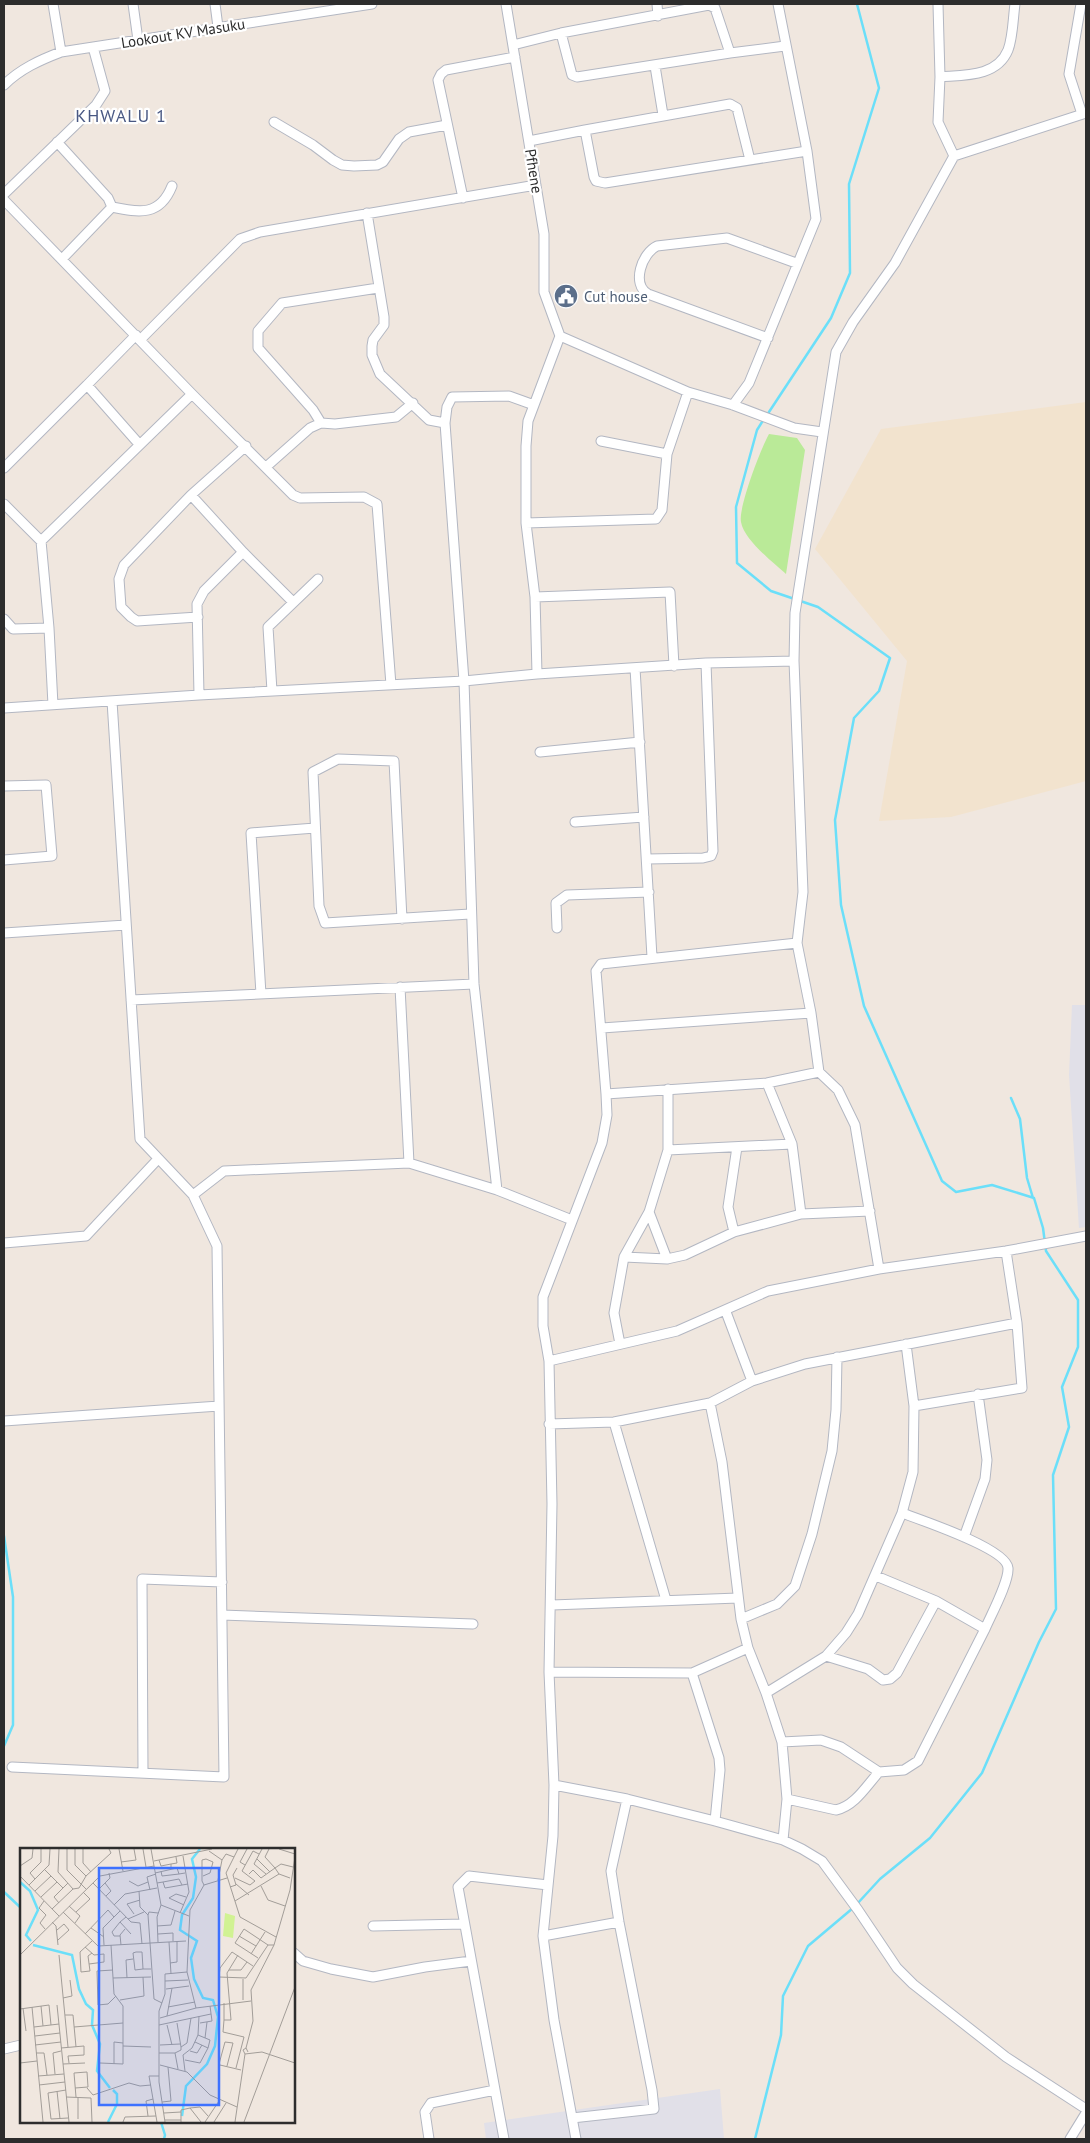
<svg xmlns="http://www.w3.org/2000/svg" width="1090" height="2143" viewBox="0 0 1090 2143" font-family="'PT Sans',sans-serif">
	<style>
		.industrial { fill: #e1e0e8 }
		.education { fill: #f2e3ce }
		.green { fill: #baea98 }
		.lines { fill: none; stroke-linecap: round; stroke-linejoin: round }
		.stream { stroke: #6bdff9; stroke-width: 2.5 }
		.minor-casing { stroke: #b3b7c2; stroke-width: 11 }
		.minor { stroke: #fff; stroke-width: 9 }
		.labels { text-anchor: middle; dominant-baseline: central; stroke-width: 4.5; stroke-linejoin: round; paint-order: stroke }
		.street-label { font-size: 15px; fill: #2d2d2d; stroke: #fff }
		.service-label { font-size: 15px; fill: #4e5e75; stroke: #fff; text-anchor: start }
		.quarter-label { font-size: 18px; letter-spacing: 1px; fill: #495883; stroke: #fff }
		.inset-river { fill: none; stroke: #6bdff9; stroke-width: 2.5 }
		.inset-road { fill: none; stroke: #a29d98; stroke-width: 1 }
		.view { fill: #3d71ff; fill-opacity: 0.15; stroke: #3d71ff; stroke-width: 2.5 }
		.inset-edge { fill: none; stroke: #2d2d2d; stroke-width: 2.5 }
	</style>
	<rect width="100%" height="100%" fill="#f0e7df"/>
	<path class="industrial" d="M 1072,1005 L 1086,1005 L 1086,1227 L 1079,1228 L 1069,1075 Z
		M 720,2089 L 724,2139 L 486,2139 L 484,2123 Z"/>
	<path class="education" d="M 1086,402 L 1086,781 L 951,817 L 879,821 L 907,661 L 815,549 L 881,429 Z"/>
	<path class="green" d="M 769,434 L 797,438 L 805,450 L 786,574 C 773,562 744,540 741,522 C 738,508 761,448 769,434 Z"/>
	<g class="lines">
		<path class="stream" d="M 767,415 L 831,318 L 850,273 L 849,184 L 879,88 L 857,4
			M 764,419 L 757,430 L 736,507 L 737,563 L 771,591 L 818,607 L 890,658 L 879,691 L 854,718 L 835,820 L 841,905 L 864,1006 L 942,1181 L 956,1192 L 992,1185 L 1034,1198 L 1043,1228 L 1046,1251 L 1078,1300 L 1078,1347 L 1062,1387 L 1069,1427 L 1053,1475 L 1056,1609 L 1039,1642 L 982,1773 L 930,1838 L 880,1879 L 857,1904
			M 1011,1098 L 1020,1119 L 1027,1178 L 1033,1198
			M 4,1536 L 13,1597 L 13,1725 L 4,1746
			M 4,1892 L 21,1908
			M 161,2122 L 165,2135 L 164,2139
			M 755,2139 L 781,2035 L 783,1996 L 808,1946 L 853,1908"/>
		<g class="minor-casing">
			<path id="minor" d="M 53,4 L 61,52
				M 133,4 L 138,40
				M 215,4 L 218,27
				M 506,4 L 544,234 L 544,292 L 560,336
				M 657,4 L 658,16
				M 938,4 L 940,77 L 938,122 L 954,156
				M 1081,4 L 1069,74 L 1082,114
				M 561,33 L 572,75 L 577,77 L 730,53
				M 513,45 L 561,33 L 709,5 L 715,8 L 730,53 L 785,46
				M 655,66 L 663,115
				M 940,77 C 964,75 997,77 1008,50 C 1013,37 1013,18 1015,4
				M 4,85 C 20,69 40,60 61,52 L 372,4
				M 274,122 L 313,145 L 333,160 L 342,165 L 354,166 L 377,165 L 383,162 L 399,139 L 409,132 L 447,125
				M 585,130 L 730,104 L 737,108 L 750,160
				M 529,141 L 585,130 L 594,177 L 596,181 L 605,183 L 807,151
				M 57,142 L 108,198 L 112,207 L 62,259
				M 4,194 L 96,105 L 105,91 L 93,47
				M 463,198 L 438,80 L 441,74 L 446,70 L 515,57
				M 4,200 L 192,394 L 293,495 L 300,498 L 364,497 L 377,504 L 391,685
				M 112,207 C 140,213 160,216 172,186
				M 367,213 L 384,317 L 384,325 L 373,340 L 372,346 L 372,355 L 380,374 L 429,420 L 445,423
				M 560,336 L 688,392 L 733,405 L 794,428 L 822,432
				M 768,338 L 648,294 C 631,284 642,253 657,246 L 727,238 L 796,263
				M 141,339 L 240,239 L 260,232 L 536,185
				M 87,385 L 136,335
				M 534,405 L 509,396 L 452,397 L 447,407 L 445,423 L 464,681 L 474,984 L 497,1190 L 572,1220
				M 733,405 L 749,383 L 816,219 L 807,151 L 778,4
				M 321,423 L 313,410 L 258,348 L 258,331 L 282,303 L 378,288
				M 601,441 L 667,454
				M 246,446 L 191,495 L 243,552 L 293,602
				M 266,467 L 310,428 L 321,423 L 335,424 L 396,417 L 413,403
				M 4,468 L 87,385 L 139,444
				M 191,495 L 124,565 L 119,579 L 121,607 L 131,617 L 137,621 L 198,617
				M 4,504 L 41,541
				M 526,523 L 656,519 L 662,510 L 667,454 L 688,392
				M 535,597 L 670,592 L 674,666
				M 4,619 L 13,629 L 49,628
				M 635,668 L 652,957
				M 537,674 L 535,597 L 526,523 L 526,446 L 528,421 L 560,336
				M 272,691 L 268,627 L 318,579
				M 199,695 L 197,604 L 204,591 L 243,552
				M 53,705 L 49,628 L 41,541 L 192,394
				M 4,708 L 199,695 L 464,681 L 537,674 L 706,663 L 794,661
				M 540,752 L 640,742
				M 4,786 L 46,785 L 52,856 L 4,860
				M 575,822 L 644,817
				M 647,859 L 703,858 L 711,856 L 713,851 L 706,663
				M 402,919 L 394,761 L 338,759 L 313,772 L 319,906 L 325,923 L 470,914
				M 557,928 L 556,903 L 567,895 L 649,892
				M 4,933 L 126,925
				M 797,943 L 803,892 L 794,661 L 795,613 L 836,352 L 853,322 L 895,263 L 954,156 L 1086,113
				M 261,994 L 251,833 L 315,828
				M 131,1000 L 474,984
				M 602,1028 L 811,1013
				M 767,1083 L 792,1144 L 801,1214
				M 606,1094 L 767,1083 L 819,1072
				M 668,1150 L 792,1144
				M 409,1163 L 497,1190
				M 193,1195 L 224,1171 L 409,1163 L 400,987
				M 649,1212 L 667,1259
				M 734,1232 L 728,1207 L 737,1147
				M 4,1243 L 86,1236 L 158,1159
				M 624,1257 L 667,1259 L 685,1255 L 734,1232 L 801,1214 L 870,1211
				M 726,1312 L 752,1381
				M 620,1344 L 614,1313 L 624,1257 L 649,1212 L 668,1150 L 668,1089
				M 549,1361 L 677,1331 L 768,1291 L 879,1269 L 1006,1251 L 1086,1236
				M 710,1403 L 722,1462 L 741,1619 L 777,1604 L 795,1586 L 812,1534 L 832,1451 L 836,1410 L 837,1357
				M 914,1406 L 1022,1388 L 1017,1323 L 1006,1251
				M 4,1421 L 219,1406
				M 614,1422 L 666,1600
				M 549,1424 L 614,1422 L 710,1403 L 752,1381 L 805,1364 L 1017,1323
				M 902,1513 C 921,1520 1007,1549 1008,1568 C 1009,1582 991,1615 985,1629
				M 964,1537 L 985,1479 L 987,1460 L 978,1394
				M 552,1605 L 738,1598
				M 222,1615 L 473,1624
				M 748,1648 L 766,1693
				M 826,1656 L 868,1669 L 883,1680 L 890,1679 L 897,1673 L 936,1601
				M 549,1672 L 692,1673 L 748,1648 L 741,1619
				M 692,1673 L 719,1758 L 720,1770 L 715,1821
				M 782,1742 L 821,1740 L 841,1747 L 879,1772 L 904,1770 L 918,1761 L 985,1629 L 936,1601 L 876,1576
				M 12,1767 L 224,1777 L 217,1246 L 193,1195 L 140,1139 L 112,701
				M 143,1773 L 142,1579 L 222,1582
				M 554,1785 L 627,1799 L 715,1821 L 783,1840 L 802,1849 L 822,1861 L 858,1910 L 897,1968 L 913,1984 L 1006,2057 L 1086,2109
				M 787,1799 L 836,1810 C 855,1806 867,1785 879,1772
				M 783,1840 L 787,1799 L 782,1742 L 766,1693 L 826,1656 L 846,1633 L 858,1614 L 902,1513 L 913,1472 L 914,1406 L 906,1344
				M 373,1926 L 464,1924
				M 543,1936 L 619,1922
				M 294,1953 L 303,1961 L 331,1969 L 373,1977 L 425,1967 L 471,1961
				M 4,2049 L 21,2045
				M 572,2118 L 654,2109 L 652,2090 L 619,1922 L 611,1871 L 627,1799
				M 429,2139 L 425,2112 L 431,2103 L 495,2090
				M 504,2139 L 458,1887 L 469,1876 L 548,1885
				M 576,2139 L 554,2020 L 543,1936 L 553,1836 L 554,1785 L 549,1672 L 552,1504 L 549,1361 L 543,1326 L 543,1297 L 602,1143 L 607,1115 L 606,1094 L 596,971 L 601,964 L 797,943 L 811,1013 L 819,1072 L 838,1090 L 855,1125 L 879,1269
				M 1070,2139 L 1086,2113"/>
		</g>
		<use href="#minor" class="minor"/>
	</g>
	<defs>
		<g id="civic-disc" transform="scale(1.25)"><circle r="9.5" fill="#5c6f8a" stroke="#fff"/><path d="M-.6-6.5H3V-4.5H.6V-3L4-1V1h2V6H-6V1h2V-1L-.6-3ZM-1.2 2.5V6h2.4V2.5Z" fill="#fff"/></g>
	</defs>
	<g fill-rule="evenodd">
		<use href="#civic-disc" x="566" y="296"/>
	</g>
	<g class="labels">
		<g class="street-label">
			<text transform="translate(183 33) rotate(-9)">Lookout KV Masuku</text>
			<text transform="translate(534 171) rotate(81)">Pfhene</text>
		</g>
		<g class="service-label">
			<text x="584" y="296">Cut house</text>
		</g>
		<g class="quarter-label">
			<text x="121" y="115">KHWALU 1</text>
		</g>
	</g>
	<g transform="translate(20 1848)">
		<rect width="275" height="275" fill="#f0e7df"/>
		<path d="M 205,65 L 215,68 L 213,90 L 203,88 Z" fill="#d1f293"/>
		<path class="inset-river" d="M 0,34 L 10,43 L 18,62 L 6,87 L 11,93M 13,97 L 52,107 L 59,141 L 66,156 L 73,162 L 72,177 L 80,196 L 77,223 L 90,240M 162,268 L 166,238 L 187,216 L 195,198 L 198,169 L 193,152 L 183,150 L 174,131 L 171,110 L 177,93 L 160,82 L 162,67 L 173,50 L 176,29 L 172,11 L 180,1M 88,274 L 97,256 L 97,246 L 93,242"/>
		<path class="inset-road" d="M 47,1 L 47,22 L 66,41M 55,1 L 55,17 L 66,28 L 91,5 L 89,1M 63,1 L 63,15 L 71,24M 99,1 L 103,23M 123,1 L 126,19M 131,1 L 141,57M 218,1 L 206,25 L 220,69 L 256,89M 242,1 L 234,16 L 246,26M 259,1 L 275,6M 189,3 L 202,12 L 206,6 L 214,9M 237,11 L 250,24M 139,12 L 141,18 L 151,16M 134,13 L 192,1M 101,14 L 116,12 L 114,1M 225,17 L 220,14 L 227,1M 0,18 L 12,10 L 13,1M 151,21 L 151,16 L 157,15 L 156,9M 25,22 L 43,40M 141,23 L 142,28 L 159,26M 135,25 L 157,20 L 159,26 L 165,25M 229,26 L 233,22 L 241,30 L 255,20 L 245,9 L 249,1M 259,26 L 255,20 L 261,16 L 273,19M 0,28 L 39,68M 215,30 L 230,37 L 235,33 L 222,23 L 233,3 L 239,6M 15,31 L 10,25 L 21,14 L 21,1M 198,32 L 202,12M 109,33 L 118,38 L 128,34M 143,34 L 159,31 L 162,37M 73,35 L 111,74 L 120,75 L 122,96M 85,35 L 91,43 L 86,48M 137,35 L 143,34 L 145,40 L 168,36M 216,36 L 229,47M 9,37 L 29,17 L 30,1M 184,37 L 207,30M 241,38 L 248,52 L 265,58M 210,39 L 216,37 L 213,27 L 217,20M 53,41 L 59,40 L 66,28M 79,41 L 90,30 L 89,25M 130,42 L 127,29 L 136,26M 15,43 L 31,28M 119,43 L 120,59 L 128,67M 21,49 L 37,34M 24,53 L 19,60 L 26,67 L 20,75 L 25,81M 215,53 L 259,26 L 270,30M 39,55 L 34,49 L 48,35M 94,57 L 105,46 L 137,40M 141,57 L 169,68M 164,57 L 149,50 L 156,46 L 166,49M 49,58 L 60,68 L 55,75M 32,61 L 53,41 L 38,24 L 39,1M 43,64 L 78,98 L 166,93M 56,64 L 70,51 L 63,44M 138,65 L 129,64 L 128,67 L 134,151 L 142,155M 160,65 L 169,44 L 163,8M 114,66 L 107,56 L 120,52M 106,69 L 100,74 L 111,86M 108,71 L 124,64M 32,74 L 36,78 L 38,97M 100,74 L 92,84 L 94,88 L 100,88M 137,78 L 151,77 L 155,63M 71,80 L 84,89M 37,82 L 44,76 L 49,82 L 38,92M 65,86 L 88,62 L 94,69M 138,86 L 153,85 L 153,93M 219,88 L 236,98M 138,94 L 137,69 L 141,57M 149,94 L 151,126M 84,97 L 83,80 L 100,63M 101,97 L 100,87 L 105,81M 65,99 L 74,107 L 84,106 L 84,114 L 69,116M 72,105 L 68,108 L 70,123 L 61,124 L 60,104 L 72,93M 231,106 L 245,84M 0,107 L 80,28 L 134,18M 39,107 L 48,199M 238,110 L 215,95 L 224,81 L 248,97M 150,115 L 157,114 L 157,93M 233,118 L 212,104 L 200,120 L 199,129 L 226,130 L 248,97 L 254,97M 123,121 L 122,104 L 116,104 L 113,105 L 115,122 L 123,121 L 131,121M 93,122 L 77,123 L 78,157 L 88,156 L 96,148M 209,122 L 221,122 L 227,114M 167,124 L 170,62 L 184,37 L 182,33 L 182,12 L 186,11 L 193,14 L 190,25 L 183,28M 93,130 L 131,129M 107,130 L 106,112 L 113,111M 145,133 L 168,132M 146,141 L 169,138M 43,150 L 52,148 L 50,132M 100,152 L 124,148 L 123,129M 223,152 L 223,131M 204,155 L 204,172 L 211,172 L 207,125 L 218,107M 37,157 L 49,274M 21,158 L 23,178M 12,159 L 23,274M 148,159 L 175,154M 3,160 L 6,183M 0,161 L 29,157 L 31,177M 45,167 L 53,167 L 56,199M 147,168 L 152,140M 140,170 L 176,160 L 231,153M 204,172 L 203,184 L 224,189 L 216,220M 157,175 L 161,199 L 167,195 L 171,170M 180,175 L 192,173 L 190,158M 139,177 L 191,166M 147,177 L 152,197M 14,179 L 39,176M 54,179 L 103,175M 178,187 L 190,192 L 188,200M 15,188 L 40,185M 185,190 L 187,174M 15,197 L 41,194M 140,197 L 160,196M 103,198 L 131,199M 41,200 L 64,198 L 64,207 L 48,208 L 49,215M 226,200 L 233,173 L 231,142 L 254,97 L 270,42 L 275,9M 170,203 L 177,205 L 182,197M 228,204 L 226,200 L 223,202 L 225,206 L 242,204 L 275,215M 16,205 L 24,205 L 27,227M 139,205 L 155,205 L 161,202 L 161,199M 155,205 L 158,221M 165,212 L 180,215 L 188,200 L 175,194M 0,215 L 17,213M 80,215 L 103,216 L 103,158 L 94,146 L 91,97M 43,216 L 65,215M 94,216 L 94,194 L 103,195M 140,217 L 167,224 L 190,247 L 217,259M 207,218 L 213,195 L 205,194 L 199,216 L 200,217 L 221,222M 165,223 L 163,207 L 172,200 L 178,187 L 179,168M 35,226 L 33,205 L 41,203M 18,228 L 44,226M 19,237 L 45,234M 55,240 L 68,239 L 67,224 L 54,225 L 56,249M 67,240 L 73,247 L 109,235 L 120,238 L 131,237M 46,242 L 28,245 L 31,271 L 48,270M 37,243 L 40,271M 46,249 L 71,250 L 72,274M 142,254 L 151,253 L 148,219M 170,260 L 180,259 L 188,268M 144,265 L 161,264M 128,268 L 126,253 L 133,251M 58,271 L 58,249M 145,272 L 161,272M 103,274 L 105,269 L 136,268M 137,274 L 129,228 L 139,228M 145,274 L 139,234 L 139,163 L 145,146 L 145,126 L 167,124 L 176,160M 161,274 L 161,262 L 170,260 L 181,274M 185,274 L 199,253M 194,274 L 206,255M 215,274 L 225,206M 224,274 L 275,139"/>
		<path class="view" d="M 79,20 L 199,20 L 199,257 L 79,257 Z"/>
		<rect width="275" height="275" class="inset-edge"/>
	</g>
	<rect width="1090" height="2143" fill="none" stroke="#2d2d2d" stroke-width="10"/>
</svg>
